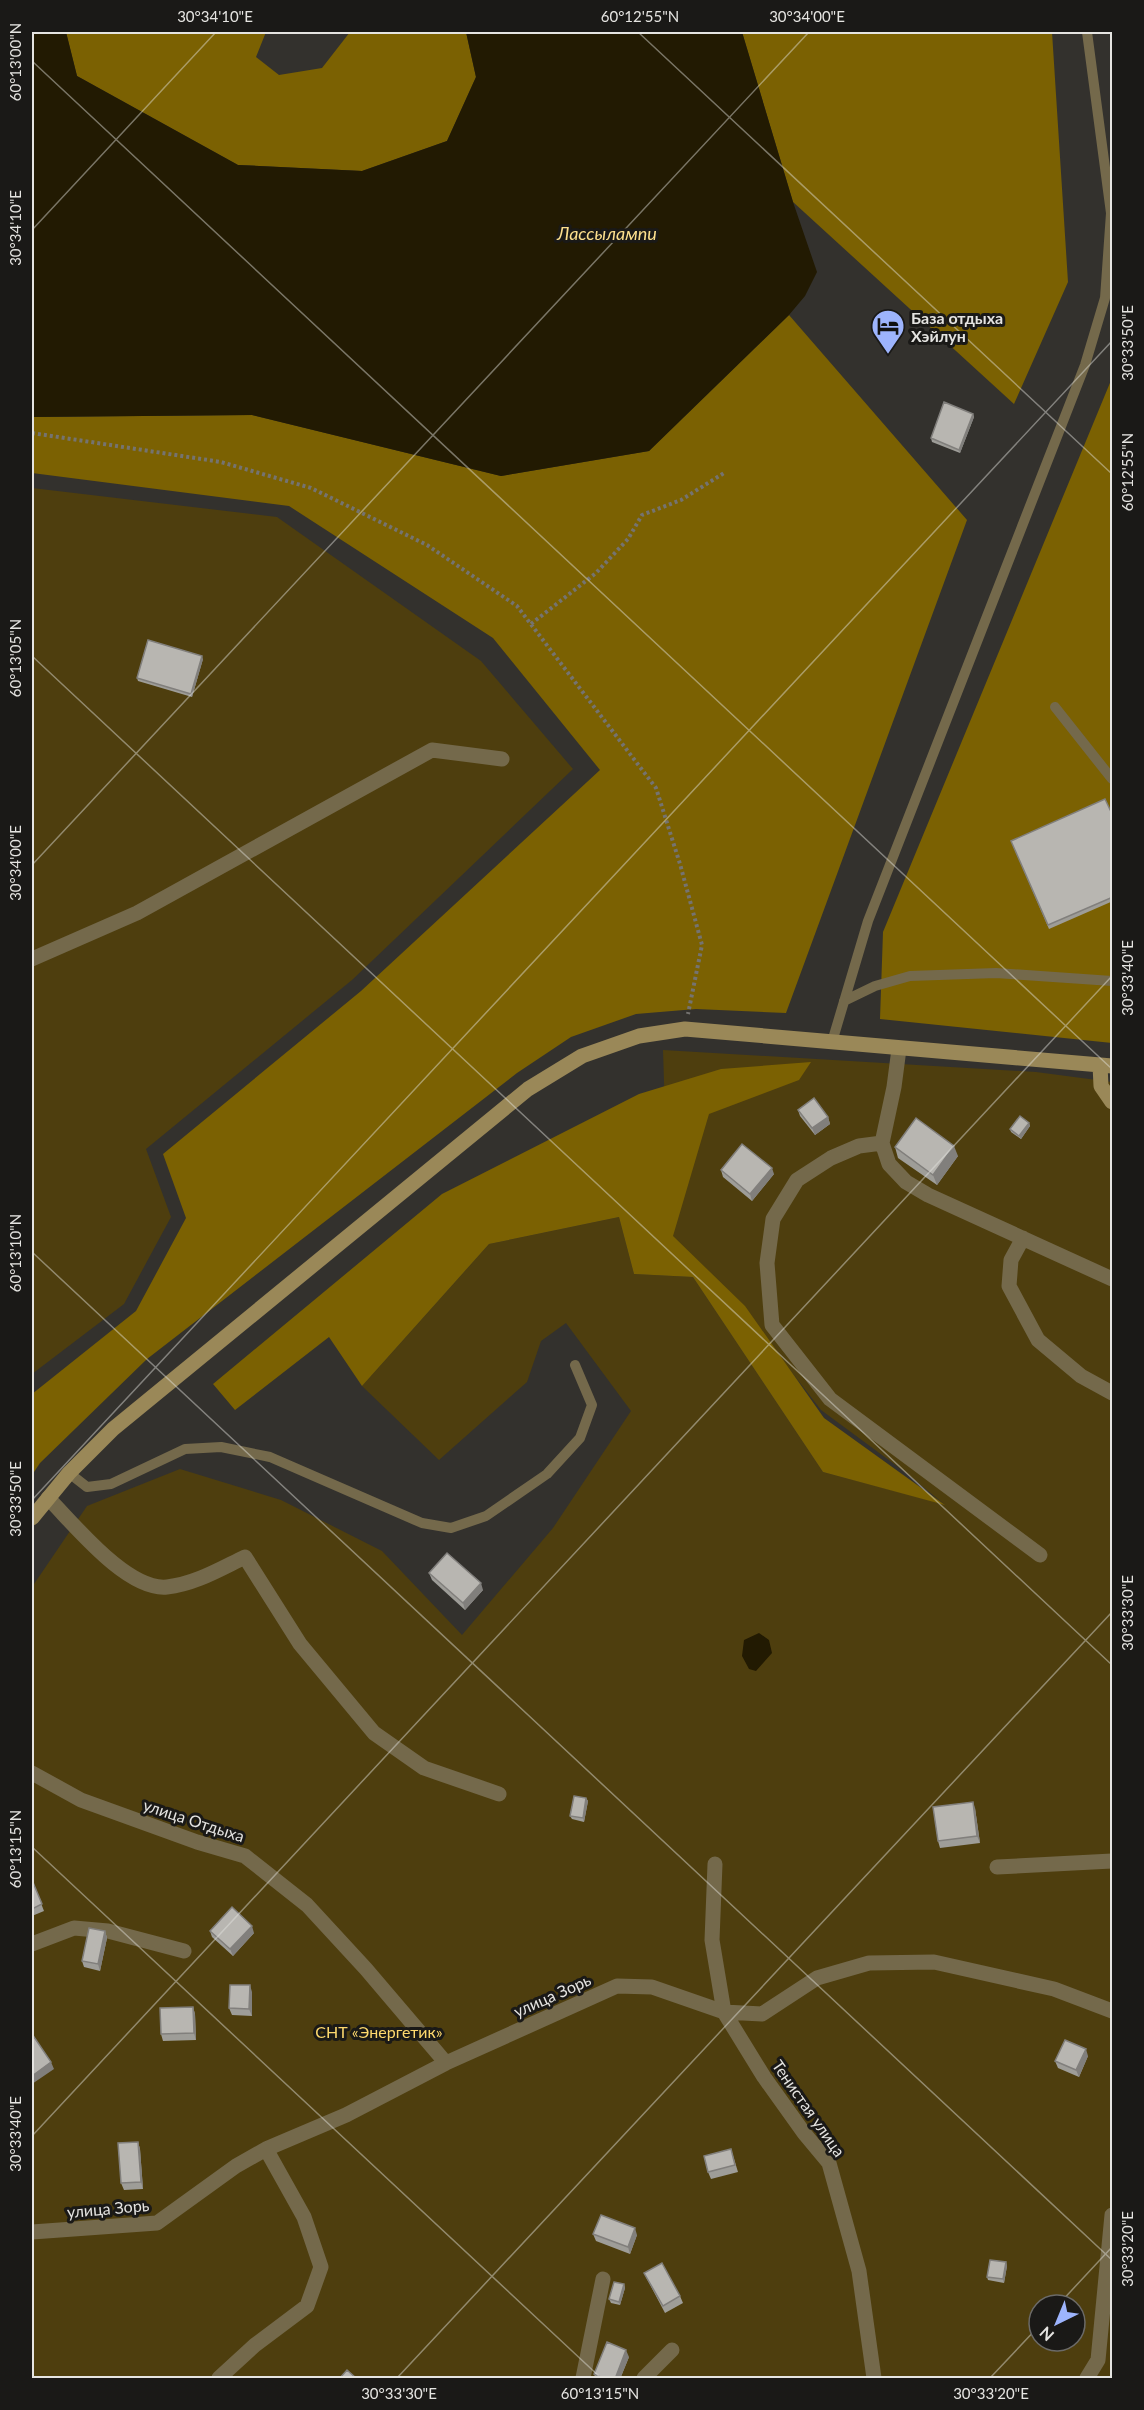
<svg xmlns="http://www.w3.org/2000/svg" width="1144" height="2410" viewBox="0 0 1144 2410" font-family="Lato,sans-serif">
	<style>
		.green { fill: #4e3e0e; fill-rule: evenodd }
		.forest { fill: #7b6102 }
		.water { fill: #221a02 }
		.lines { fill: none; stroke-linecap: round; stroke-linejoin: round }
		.path { stroke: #757370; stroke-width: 4; stroke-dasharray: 3 3; stroke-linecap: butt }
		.lane { stroke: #74694b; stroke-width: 10 }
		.street { stroke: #74694b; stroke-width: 15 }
		.secondary { stroke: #9a8858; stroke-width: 15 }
		.wall { fill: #9e9d98 }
		.shaded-wall { fill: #817f7c }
		.building { fill: #b8b6b1; stroke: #817f7c; stroke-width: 1.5 }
		.ticks { fill: none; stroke: #e5e4e1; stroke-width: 1.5; stroke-opacity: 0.45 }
		.labels { text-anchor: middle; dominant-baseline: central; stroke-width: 6; stroke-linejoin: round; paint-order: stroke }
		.poi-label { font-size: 16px; font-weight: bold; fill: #e5e4e1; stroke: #1a1917; text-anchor: start }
		.street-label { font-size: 16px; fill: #e5e4e1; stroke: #1a1917 }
		.park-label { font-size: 16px; fill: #fdd86d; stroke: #1a1917 }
		.water-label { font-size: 18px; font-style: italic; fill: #fcdf8d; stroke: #1a1917 }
		.neatline { fill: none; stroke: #e5e4e1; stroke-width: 2 }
		.ticks-label { font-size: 15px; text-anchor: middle; fill: #e5e4e1 }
	</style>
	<rect width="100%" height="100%" fill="#33312d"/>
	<path class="green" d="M 32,488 L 277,517 L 481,661 L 573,769 L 352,980 L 146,1149 L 171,1217 L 124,1304 L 32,1374 Z
		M 663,1050 L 1036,1072 L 1112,1082 L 1112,2378 L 32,2378 L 32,1587 L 87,1506 L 180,1469 L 281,1500 L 382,1551 L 462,1635 L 553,1528 L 631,1411 L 566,1323 L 541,1341 L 527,1382 L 439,1460 L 362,1386 L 489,1244 L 619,1217 L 634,1274 L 693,1277 L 823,1472 L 944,1504 L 901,1469 L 821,1410 L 752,1321 L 669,1240 ZM 1039,2305 L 1075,2305 L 1075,2341 L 1039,2341 Z"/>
	<path class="forest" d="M 66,32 L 266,32 L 256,57 L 279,75 L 322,68 L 350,32 L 466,32 L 476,77 L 447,141 L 362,171 L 238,165 L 77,76 Z
		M 742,32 L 1052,32 L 1068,282 L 1014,404 L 793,202 Z
		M 789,315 L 967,520 L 786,1013 L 696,1009 L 636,1014 L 571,1037 L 517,1073 L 147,1359 L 40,1463 L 32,1475 L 32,1394 L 136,1311 L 186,1218 L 163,1154 L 361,991 L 600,770 L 493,638 L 289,506 L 32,473 L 32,417 L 252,415 L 501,476 L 649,451 Z
		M 1112,378 L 1112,1043 L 880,1019 L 883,932 Z
		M 811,1062 L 799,1080 L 709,1114 L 673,1236 L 745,1306 L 824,1418 L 945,1505 L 823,1472 L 693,1277 L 634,1274 L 619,1217 L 489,1244 L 362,1386 L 329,1337 L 235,1410 L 213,1384 L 442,1194 L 639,1094 L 721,1069 Z"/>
	<path class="water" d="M 32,32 L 66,32 L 77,76 L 238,165 L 362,171 L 447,141 L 476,77 L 466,32 L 742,32 L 793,202 L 817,272 L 805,296 L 789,315 L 649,451 L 501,476 L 252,415 L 32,417 Z
		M 759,1633 L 769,1640 L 772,1653 L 756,1671 L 749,1669 L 742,1656 L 744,1640 Z"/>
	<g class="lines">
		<path class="path" d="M 32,433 L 221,462 L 311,488 L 427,545 L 517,606 L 656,788 L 680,864 L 702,945 L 688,1014
			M 531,624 L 596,573 L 628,539 L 642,515 L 681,500 L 724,473"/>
		<path class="lane" d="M 1055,707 L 1112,779
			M 844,1001 L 875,986 L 910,976 L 996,973 L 1112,981
			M 832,1042 L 868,921 L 1085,365 L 1105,298 L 1111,213 L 1087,32
			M 69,1473 L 87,1487 L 111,1484 L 185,1449 L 221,1447 L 270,1457 L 422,1523 L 451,1528 L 486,1516 L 547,1474 L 580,1438 L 592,1405 L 575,1365"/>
		<path class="street" d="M 32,959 L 137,913 L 432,750 L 502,759
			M 899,1049 L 894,1087 L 882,1143 L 889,1164 L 906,1182 L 928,1195 L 1112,1279
			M 882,1143 L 859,1146 L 831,1158 L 797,1180 L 773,1219 L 767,1263 L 772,1325 L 830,1399 L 1040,1555
			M 1023,1238 L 1011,1260 L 1009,1286 L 1038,1340 L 1081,1376 L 1112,1393
			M 48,1498 C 74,1524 127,1591 167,1587 C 195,1584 220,1569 245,1557 L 300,1644 L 374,1733 L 424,1768 L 499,1794
			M 32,1773 L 81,1800 L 197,1842 L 245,1856 L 307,1905 L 366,1969 L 446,2063
			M 715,1864 L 712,1940 L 724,2012 L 764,2077 L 804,2133 L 829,2163 L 859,2271 L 874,2378
			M 997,1867 L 1112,1861
			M 32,1944 L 74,1928 L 108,1931 L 184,1951
			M 32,2232 L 157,2223 L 236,2166 L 266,2149 L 346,2115 L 446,2063 L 617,1986 L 652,1987 L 724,2012 L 762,2014 L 817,1978 L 869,1963 L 934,1962 L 1054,1989 L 1112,2011
			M 219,2378 L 255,2345 L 307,2306 L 321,2267 L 304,2217 L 266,2149
			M 583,2378 L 603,2279
			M 644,2378 L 672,2350
			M 1087,2378 L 1098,2360 L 1112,2215"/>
		<path class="secondary" d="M 1100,1065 L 1101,1086 L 1112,1102
			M 32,1518 L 69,1473 L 113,1429 L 528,1089 L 582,1056 L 639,1036 L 685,1029 L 1112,1066"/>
	</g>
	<path class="wall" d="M 973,414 L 974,417 L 960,453 L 932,442 L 931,438 Z
		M 203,659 L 192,697 L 138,681 L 137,678 Z
		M 1113,816 L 1113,901 L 1049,929 L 1011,841 Z
		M 798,1110 L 828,1117 L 830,1124 L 815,1135 L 800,1116 Z
		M 1029,1123 L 1030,1126 L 1021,1139 L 1011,1132 L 1010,1129 Z
		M 895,1147 L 958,1156 L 937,1185 L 898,1158 Z
		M 721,1170 L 774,1174 L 752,1201 L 723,1177 Z
		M 429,1573 L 483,1590 L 465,1610 L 432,1580 Z
		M 586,1798 L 588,1801 L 584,1822 L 572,1819 L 570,1816 Z
		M 975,1808 L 980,1843 L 940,1848 L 938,1841 Z
		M 32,1880 L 44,1911 L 32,1916 Z
		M 105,1931 L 107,1938 L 100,1971 L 84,1967 L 82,1961 Z
		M 210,1931 L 254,1933 L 233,1956 L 212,1937 Z
		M 252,1992 L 252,2016 L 232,2015 L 229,2008 Z
		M 193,2007 L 195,2014 L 196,2040 L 163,2041 L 161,2034 Z
		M 1088,2056 L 1079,2077 L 1058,2068 L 1055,2061 Z
		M 138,2142 L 140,2149 L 143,2189 L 124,2190 L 121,2183 Z
		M 731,2149 L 738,2172 L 711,2179 L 708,2172 Z
		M 593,2234 L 637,2235 L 630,2254 L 596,2241 Z
		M 1006,2262 L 1007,2266 L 1004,2283 L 988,2280 L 987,2277 Z
		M 644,2273 L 680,2296 L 683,2303 L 665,2313 L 647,2279 Z
		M 624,2284 L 625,2288 L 620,2305 L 611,2303 L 609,2299 Z
		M 629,2357 L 620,2379 L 596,2379 L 594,2374 Z"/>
	<path class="shaded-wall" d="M 973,414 L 974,417 L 960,453 L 959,450 Z
		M 202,656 L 203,659 L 192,697 L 191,694 Z
		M 828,1117 L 830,1124 L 815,1135 L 812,1128 Z
		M 1029,1123 L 1030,1126 L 1021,1139 L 1019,1136 Z
		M 954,1146 L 958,1156 L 937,1185 L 933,1175 Z
		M 772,1168 L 774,1174 L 752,1201 L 750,1194 Z
		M 481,1583 L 483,1590 L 465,1610 L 463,1603 Z
		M 586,1798 L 588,1801 L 584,1822 L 583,1818 Z
		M 973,1802 L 975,1808 L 980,1843 L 977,1836 Z
		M 252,1926 L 254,1933 L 233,1956 L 230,1949 Z
		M 105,1931 L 107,1938 L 100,1971 L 98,1964 Z
		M 250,1985 L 252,1992 L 252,2016 L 249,2009 Z
		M 193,2007 L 195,2014 L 196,2040 L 194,2033 Z
		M 1086,2049 L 1088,2056 L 1079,2077 L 1076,2070 Z
		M 51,2062 L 54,2069 L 32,2084 L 32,2076 Z
		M 138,2142 L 140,2149 L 143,2189 L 141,2182 Z
		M 635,2228 L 637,2235 L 630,2254 L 628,2247 Z
		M 1006,2262 L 1007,2266 L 1004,2283 L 1003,2279 Z
		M 624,2284 L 625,2288 L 620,2305 L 619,2302 Z
		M 626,2350 L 629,2357 L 620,2379 L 615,2379 Z"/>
	<path class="building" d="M 944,402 L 973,414 L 959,450 L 931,438 Z
		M 148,640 L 202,656 L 191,694 L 137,678 Z
		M 1105,799 L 1113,816 L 1113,897 L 1048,925 L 1011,841 Z
		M 814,1098 L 828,1117 L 812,1128 L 798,1110 Z
		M 1020,1116 L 1029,1123 L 1019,1136 L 1010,1129 Z
		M 916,1118 L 954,1146 L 933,1175 L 895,1147 Z
		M 742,1144 L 772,1168 L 750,1194 L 721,1170 Z
		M 447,1553 L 481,1583 L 463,1603 L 429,1573 Z
		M 574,1796 L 586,1798 L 583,1818 L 570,1816 Z
		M 973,1802 L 977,1836 L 938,1841 L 933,1807 Z
		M 32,1880 L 42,1904 L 32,1909 Z
		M 232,1907 L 252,1926 L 230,1949 L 210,1931 Z
		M 89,1928 L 105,1931 L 98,1964 L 82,1961 Z
		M 230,1985 L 250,1985 L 249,2009 L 229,2008 Z
		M 193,2007 L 194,2033 L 161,2034 L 160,2008 Z
		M 32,2034 L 51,2062 L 32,2076 Z
		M 1065,2040 L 1086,2049 L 1076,2070 L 1055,2061 Z
		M 138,2142 L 141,2182 L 121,2183 L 118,2143 Z
		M 731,2149 L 735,2165 L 708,2172 L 704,2156 Z
		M 601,2215 L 635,2228 L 628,2247 L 593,2234 Z
		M 990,2260 L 1006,2262 L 1003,2279 L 987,2277 Z
		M 662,2263 L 680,2296 L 663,2306 L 644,2273 Z
		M 614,2282 L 624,2284 L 619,2302 L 609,2299 Z
		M 607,2342 L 626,2350 L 615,2379 L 605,2379 L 594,2374 Z
		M 347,2370 L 357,2379 L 339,2379 Z"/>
	<path class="ticks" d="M 638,32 L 1112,474M 32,61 L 1112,1069M 32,230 L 216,32M 32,656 L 1112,1665M 32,865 L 809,32M 32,1252 L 1112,2260M 32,1500 L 1112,341M 32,1847 L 601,2378M 32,2136 L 1112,976M 1058,2305 L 1112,2247M 397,2378 L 1112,1612M 990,2378 L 1039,2326"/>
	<defs>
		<g id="hotel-pin" transform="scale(1.725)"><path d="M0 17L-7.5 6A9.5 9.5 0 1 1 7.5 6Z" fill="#9db4fd" stroke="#1a1917"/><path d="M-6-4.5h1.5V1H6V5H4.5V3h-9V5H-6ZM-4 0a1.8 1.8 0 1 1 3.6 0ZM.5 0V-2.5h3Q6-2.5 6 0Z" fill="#111"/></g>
	</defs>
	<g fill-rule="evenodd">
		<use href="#hotel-pin" x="888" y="326"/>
	</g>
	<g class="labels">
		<g class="poi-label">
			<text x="911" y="317">База отдыха<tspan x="911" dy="18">Хэйлун</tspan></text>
		</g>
		<g class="street-label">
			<text transform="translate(194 1820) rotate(18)">улица Отдыха</text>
			<text transform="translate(552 1995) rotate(-24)">улица Зорь</text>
			<text transform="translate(809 2108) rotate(55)">Тенистая улица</text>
			<text transform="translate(108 2208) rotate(-5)">улица Зорь</text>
		</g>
		<g class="park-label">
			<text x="379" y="2031">СНТ «Энергетик»</text>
		</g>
		<g class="water-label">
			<text x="607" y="233">Лассылампи</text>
		</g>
	</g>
	<rect width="1144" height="2410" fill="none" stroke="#1a1917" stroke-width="66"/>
	<g transform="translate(1057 2323) rotate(223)"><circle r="28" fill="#1a1917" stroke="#6b6a68" stroke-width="1.5"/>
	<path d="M0-4.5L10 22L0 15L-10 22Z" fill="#9db4fd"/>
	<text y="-9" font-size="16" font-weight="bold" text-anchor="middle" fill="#e5e4e1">N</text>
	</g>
	<rect x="33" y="33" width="1078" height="2344" class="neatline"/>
	<g class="ticks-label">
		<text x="215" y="22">30°34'10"E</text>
		<text x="640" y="22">60°12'55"N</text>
		<text x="807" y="22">30°34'00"E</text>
		<text transform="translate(16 62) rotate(-90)" y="5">60°13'00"N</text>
		<text transform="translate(16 228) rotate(-90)" y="5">30°34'10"E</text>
		<text transform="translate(1128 343) rotate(-90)" y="5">30°33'50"E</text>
		<text transform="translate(1128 472) rotate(-90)" y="5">60°12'55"N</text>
		<text transform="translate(16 658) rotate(-90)" y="5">60°13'05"N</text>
		<text transform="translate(16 863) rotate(-90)" y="5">30°34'00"E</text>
		<text transform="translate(1128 978) rotate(-90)" y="5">30°33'40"E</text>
		<text transform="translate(16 1253) rotate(-90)" y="5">60°13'10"N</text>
		<text transform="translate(16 1499) rotate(-90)" y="5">30°33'50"E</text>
		<text transform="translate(1128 1613) rotate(-90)" y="5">30°33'30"E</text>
		<text transform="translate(16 1849) rotate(-90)" y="5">60°13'15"N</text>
		<text transform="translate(16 2134) rotate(-90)" y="5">30°33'40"E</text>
		<text transform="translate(1128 2249) rotate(-90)" y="5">30°33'20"E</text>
		<text x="399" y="2399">30°33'30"E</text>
		<text x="600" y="2399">60°13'15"N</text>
		<text x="991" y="2399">30°33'20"E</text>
	</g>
</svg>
